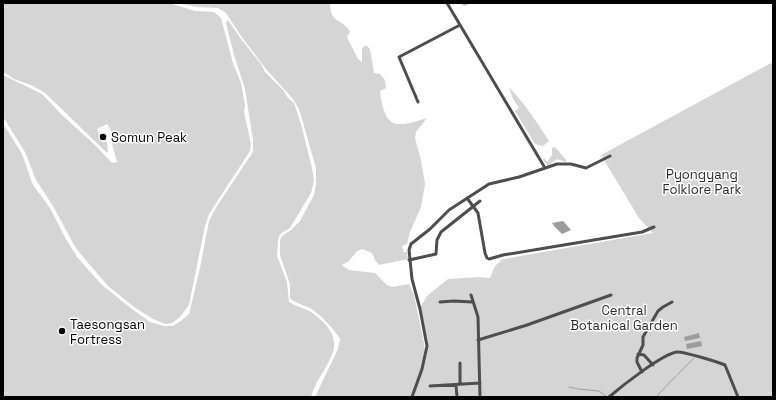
<svg xmlns="http://www.w3.org/2000/svg" width="776" height="400" viewBox="0 0 776 400" font-family="'Space Grotesk',sans-serif">
	<style>
		.green { fill: #d5d5d5 }
		.water { fill: #9c9c9c }
		.lines { fill: none; stroke-linecap: round; stroke-linejoin: round }
		.stream { stroke: #9c9c9c; stroke-width: 1 }
		.minor { stroke: #4e4e4e; stroke-width: 3 }
		.poi-dot { fill: #000; stroke: #fff; stroke-width: 1.5 }
		.labels { text-anchor: middle; dominant-baseline: central; stroke-width: 3; stroke-linejoin: round; paint-order: stroke }
		.poi-label { font-size: 13px; fill: #000; stroke: #fff; text-anchor: start }
		.park-label { font-size: 13px; fill: #2c2c2c; stroke: #fff }
	</style>
	<rect width="100%" height="100%" fill="#fff"/>
	<path class="green" d="M 3,3 L 169,3 L 195,11 L 214,12 L 221,18 L 233,63 L 241,83 L 245,105 L 244,112 L 251,144 L 250,151 L 209,214 L 205,226 L 189,305 L 180,317 L 172,323 L 165,324 L 153,319 L 134,307 L 108,286 L 83,257 L 74,245 L 53,206 L 36,180 L 25,152 L 3,117 L 3,75 L 42,94 L 61,114 L 96,146 L 112,163 L 117,162 L 111,140 L 114,136 L 107,124 L 97,129 L 102,142 L 107,142 L 108,151 L 107,153 L 45,93 L 31,85 L 14,79 L 3,72 Z
		M 178,3 L 330,3 C 330,25 343,18 350,32 L 347,37 L 358,59 L 362,62 L 362,48 L 366,45 L 370,49 L 374,73 L 380,74 L 385,80 L 386,88 L 380,91 C 385,128 393,129 427,118 L 416,132 L 415,138 L 421,160 L 425,184 L 421,207 L 410,232 L 407,244 L 402,246 L 404,252 L 407,252 L 408,259 L 379,265 L 375,260 L 372,253 L 363,249 L 357,251 L 349,261 L 342,265 L 349,270 L 375,273 L 387,285 L 392,287 L 409,284 L 414,295 L 424,343 L 425,352 L 421,368 L 411,397 L 315,397 L 338,349 L 340,339 C 333,328 321,315 310,308 C 304,305 298,304 292,300 L 290,298 L 290,284 L 280,255 L 280,240 L 282,236 L 291,230 L 300,221 L 314,195 L 316,184 L 316,168 L 299,109 L 293,99 L 266,69 L 241,36 L 226,13 L 218,8 L 196,7 Z
		M 228,20 L 241,39 L 261,64 L 265,72 L 284,91 L 288,98 L 294,103 L 301,124 L 312,168 L 314,181 L 311,193 L 290,228 L 283,232 L 279,236 L 278,240 L 277,256 L 287,282 L 289,302 C 297,307 306,308 314,314 C 356,346 321,363 311,397 L 3,397 L 3,123 L 22,154 L 33,185 L 50,208 L 66,239 L 77,257 L 102,285 L 132,309 L 150,322 L 164,326 L 173,326 L 182,320 L 189,314 L 200,268 L 209,221 L 217,206 L 253,152 L 253,140 L 245,89 L 234,55 L 226,23 L 227,21 Z
		M 773,62 L 773,397 L 413,397 L 423,369 L 427,353 L 421,310 L 421,306 L 427,296 L 448,279 L 479,277 L 490,278 L 495,266 L 503,259 L 653,233 L 639,218 L 601,155 Z
		M 509,87 C 524,103 537,122 549,141 L 543,146 L 535,144 L 515,111 L 519,108 L 513,99 Z
		M 552,147 L 556,148 L 567,161 L 565,162 L 557,159 L 548,166 L 543,160 L 544,158 L 547,162 L 552,155 Z"/>
	<path class="water" d="M 563,221 L 571,230 L 562,234 L 554,226 L 552,223 Z
		M 699,333 L 700,338 L 685,341 L 684,337 Z
		M 701,341 L 702,346 L 687,349 L 686,344 Z"/>
	<g class="lines">
		<path class="stream" d="M 460,3 L 465,5 L 469,3
			M 677,375 L 694,358
			M 569,387 L 578,389 L 599,391 L 607,397
			M 656,397 L 676,376"/>
		<path class="minor" d="M 447,3 L 545,168
			M 418,102 L 399,57 L 460,25
			M 467,198 L 478,213 L 485,253 L 487,258 L 489,259 L 503,255 L 642,232 L 654,227
			M 409,260 L 436,254 L 437,240 L 441,232 L 480,201
			M 471,295 L 478,317 L 480,397
			M 440,302 L 454,301 L 472,302
			M 478,340 L 527,325 L 611,295
			M 638,354 L 644,355 L 653,365
			M 460,363 L 460,384
			M 642,372 L 637,362 L 637,358 L 643,345 L 643,337 L 658,311 L 663,307 L 672,302
			M 456,385 L 457,397
			M 430,386 L 480,383
			M 412,397 L 422,369 L 427,346 L 420,309 L 412,279 L 409,250 L 411,244 L 430,229 L 449,210 L 489,184 L 519,177 L 557,164 L 571,164 L 586,168 L 610,156
			M 609,397 C 622,386 662,354 677,352 C 682,351 718,362 725,365 L 738,397"/>
	</g>
	<g class="poi-dot">
		<circle cx="103" cy="137" r="4"/>
		<circle cx="62" cy="331" r="4"/>
	</g>
	<g class="labels">
		<g class="poi-label">
			<text x="111" y="137">Somun Peak</text>
			<text x="70" y="324">Taesongsan<tspan x="70" dy="15">Fortress</tspan></text>
		</g>
		<g class="park-label">
			<text x="702" y="174">Pyongyang<tspan x="702" dy="15">Folklore Park</tspan></text>
			<text x="624" y="310">Central<tspan x="624" dy="15">Botanical Garden</tspan></text>
		</g>
	</g>
	<rect width="776" height="400" fill="none" stroke="#000000" stroke-width="8"/>
</svg>
